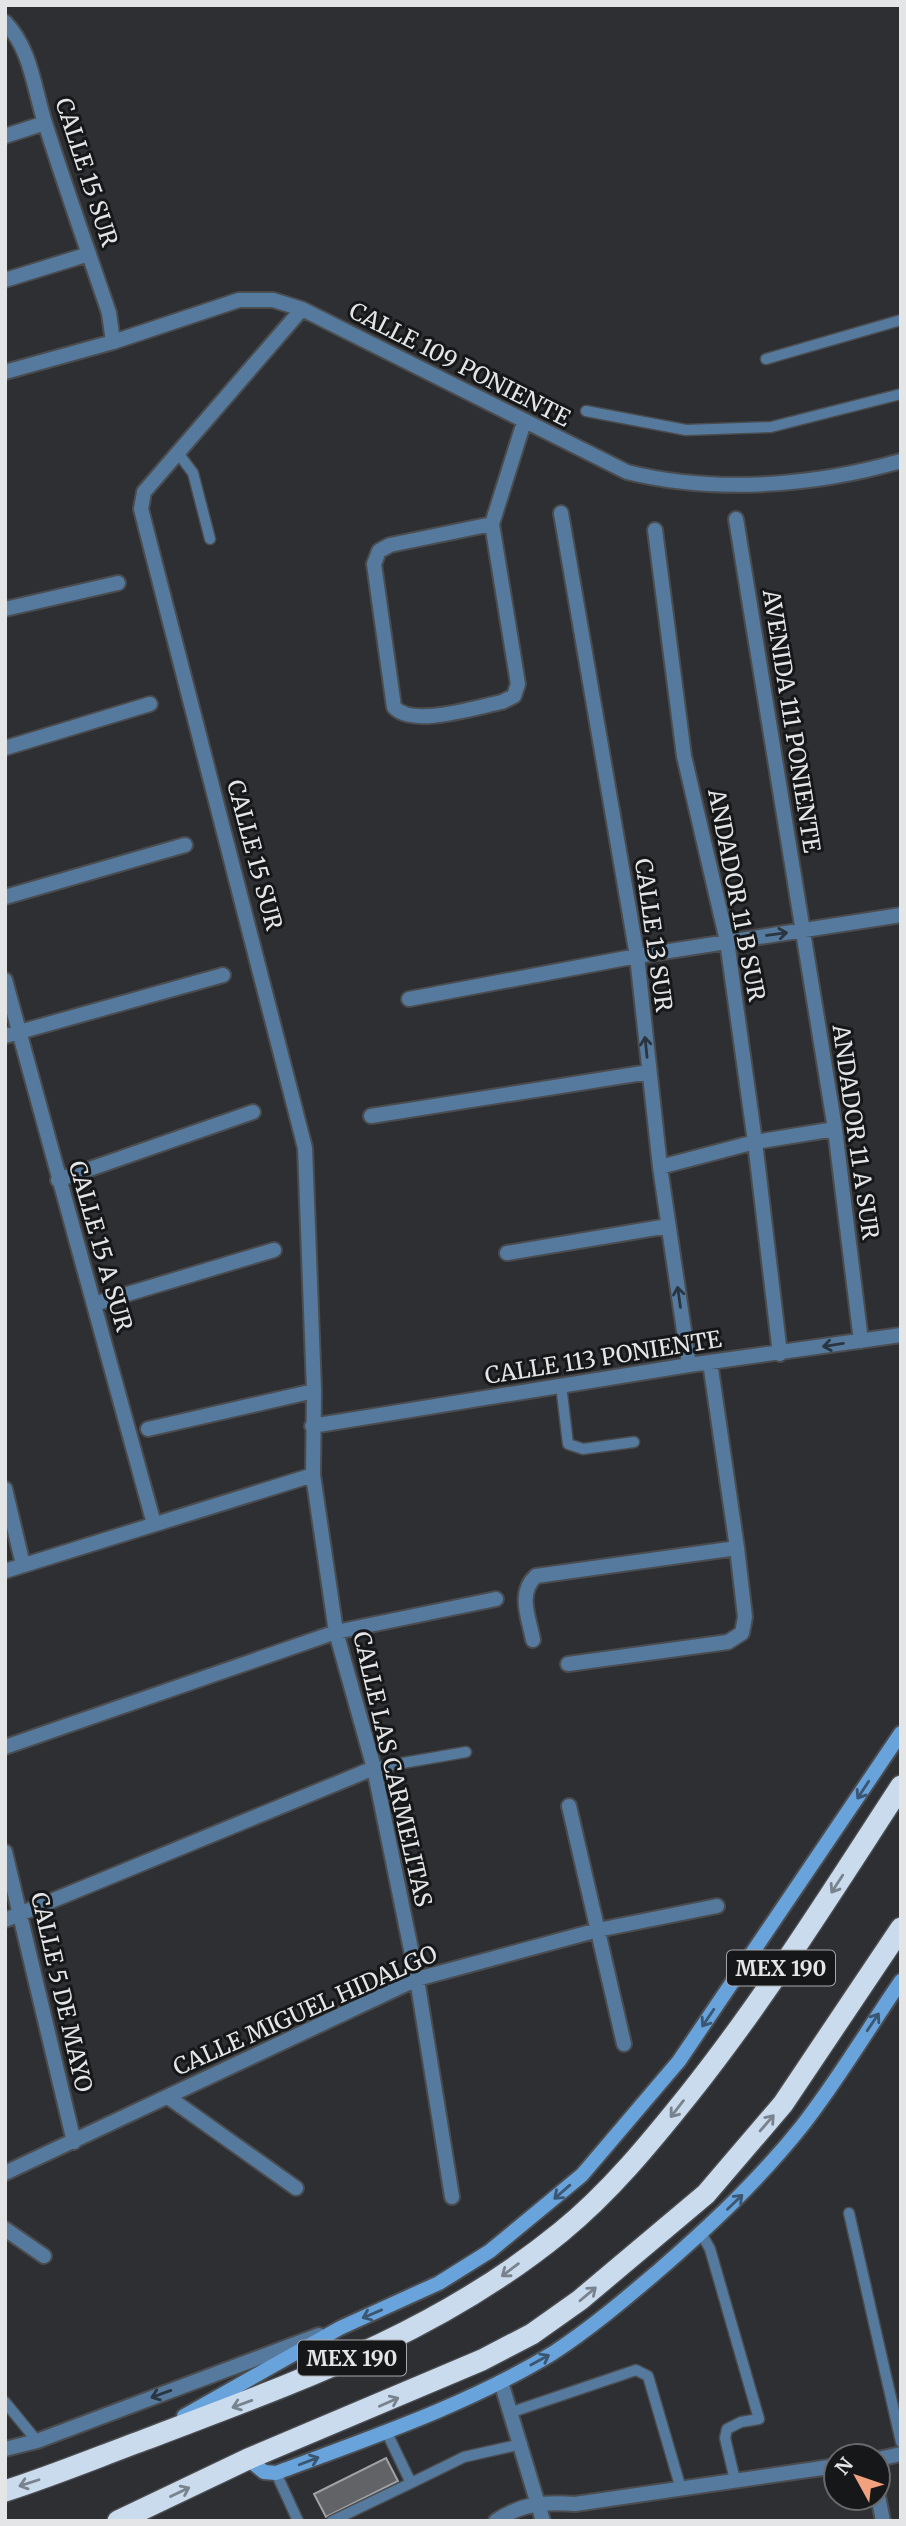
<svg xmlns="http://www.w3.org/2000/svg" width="906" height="2526" viewBox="0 0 906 2526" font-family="Merriweather,serif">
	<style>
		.building { fill: #616367; stroke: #a0a2a6; stroke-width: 2 }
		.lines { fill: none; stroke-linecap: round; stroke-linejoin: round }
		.lane-casing { stroke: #4a4c4f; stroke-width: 13 }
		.street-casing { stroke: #4a4c4f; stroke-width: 18 }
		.secondary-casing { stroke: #4a4c4f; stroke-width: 18 }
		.highway-casing { stroke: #4a4c4f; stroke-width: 24 }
		.lane { stroke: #557a9d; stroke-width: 10 }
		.street { stroke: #557a9d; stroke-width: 14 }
		.secondary { stroke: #68a3dc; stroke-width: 14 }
		.highway { stroke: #cadbed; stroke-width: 21 }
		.oneway { stroke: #293541 }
		.oneway2 { stroke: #3b5671 }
		.oneway3 { stroke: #79838e }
		.labels { text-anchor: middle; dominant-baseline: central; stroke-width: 6; stroke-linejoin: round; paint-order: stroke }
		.shield { fill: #161719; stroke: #a6a7a9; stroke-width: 2 }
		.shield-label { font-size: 21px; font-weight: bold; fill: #e4e5e7 }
		.street-label { font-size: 23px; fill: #e4e5e7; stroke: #161719 }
	</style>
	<rect width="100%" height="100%" fill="#2d2f32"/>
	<path class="building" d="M 386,2458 L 398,2481 L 326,2517 L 314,2494 Z"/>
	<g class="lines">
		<g class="lane-casing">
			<path id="lane" d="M 766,359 L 901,320
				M 586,411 L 686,430 L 771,427 L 901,394
				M 178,453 L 193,473 L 210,539
				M 561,1385 L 568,1444 L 583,1449 L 634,1442
				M 374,1768 L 466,1752
				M 849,2213 L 901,2442
				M 701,2233 L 710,2249 L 759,2419 L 741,2422 L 727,2429 L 725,2438 L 735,2480
				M 5,2402 L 37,2441
				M 512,2412 L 636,2370 L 648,2376 L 681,2489
				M 276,2473 L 298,2521
				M 411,2483 L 464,2457 L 522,2444
				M 332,2521 L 411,2483 L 386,2431"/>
		</g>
		<g class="street-casing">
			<path id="street" d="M 5,22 C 32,50 34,91 46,126 C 66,189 88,251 109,313 L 113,342
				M 5,136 L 45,123
				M 5,280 L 89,254
				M 302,309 L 144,492 L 141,509 L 305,1148 L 314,1391 L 313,1475 L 336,1632 L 374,1768 L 417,1979 L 452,2197
				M 5,372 L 113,342 L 239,300 L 273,300 L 302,309 L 627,472 C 715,494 814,486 901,461
				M 561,513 L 637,956 L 660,1167 L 689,1365
				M 736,519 L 835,1129 L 861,1341
				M 492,524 L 390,545 L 379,551 L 374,564 L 394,707 C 412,728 476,707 502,702 L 514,696 L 518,684 L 492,524 L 524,422
				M 655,530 L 684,756 L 727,941 L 755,1142 L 780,1354
				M 5,609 L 118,583
				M 5,748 L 150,704
				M 5,897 L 185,845
				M 5,980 L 154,1524
				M 409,999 L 637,956 L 901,915
				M 5,1036 L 223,975
				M 371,1116 L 649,1072
				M 660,1167 L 755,1142 L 835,1129
				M 58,1180 L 253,1112
				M 507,1253 L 668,1226
				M 94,1304 L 274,1250
				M 312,1426 L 689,1365 L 901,1335
				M 148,1429 L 314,1391
				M 5,1489 L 23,1565
				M 5,1571 L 313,1475
				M 533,1640 C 529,1618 517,1593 536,1576 L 737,1548
				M 568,1664 L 728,1642 L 742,1633 L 745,1617 L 737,1548 L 710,1362
				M 5,1747 L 336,1632 L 496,1599
				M 569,1806 L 624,2044
				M 5,1852 L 74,2142
				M 5,1920 L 374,1768
				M 168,2097 L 296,2188
				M 5,2173 L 417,1979 L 598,1930 L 717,1906
				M 5,2229 L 44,2256
				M 501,2382 L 543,2521
				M 5,2449 L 37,2441 L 319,2335
				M 878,2459 L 901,2454
				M 878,2496 L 883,2521
				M 496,2521 C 522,2503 545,2502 575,2504 L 836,2466"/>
		</g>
		<g class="secondary-casing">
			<path id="secondary" d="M 184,2416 L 340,2328 L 439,2283 L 490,2251 L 582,2175 L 679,2061 L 901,1733
				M 248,2459 L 264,2472 L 276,2473 C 369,2438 468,2405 553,2353 C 590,2329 624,2300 657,2272 C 710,2226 759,2180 802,2126 C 838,2080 868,2029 901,1981"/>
		</g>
		<g class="highway-casing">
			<path id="highway" d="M 5,2491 C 52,2476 98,2457 144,2440 C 293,2383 435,2335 561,2232 C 610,2192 650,2143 690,2093 C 767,1996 833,1890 901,1786
				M 118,2521 L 248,2459 L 482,2360 L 532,2334 L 580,2300 L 706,2194 L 783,2104 L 901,1928"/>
		</g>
		<use href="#lane" class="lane"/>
		<use href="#street" class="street"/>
		<use href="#secondary" class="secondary"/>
		<use href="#highway" class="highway"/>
	</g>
	<defs><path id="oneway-shaft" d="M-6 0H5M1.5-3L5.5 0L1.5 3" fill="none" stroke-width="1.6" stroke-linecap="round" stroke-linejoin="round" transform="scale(1.75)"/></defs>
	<g class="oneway">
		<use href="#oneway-shaft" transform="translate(777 934) rotate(-8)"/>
		<use href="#oneway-shaft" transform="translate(646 1047) rotate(-96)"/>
		<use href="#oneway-shaft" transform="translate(679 1297) rotate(-98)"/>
		<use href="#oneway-shaft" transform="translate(833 1345) rotate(171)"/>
		<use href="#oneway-shaft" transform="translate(161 2394) rotate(160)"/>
	</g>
	<g class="oneway2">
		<use href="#oneway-shaft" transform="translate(863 1790) rotate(123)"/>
		<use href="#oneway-shaft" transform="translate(708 2018) rotate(124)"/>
		<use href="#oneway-shaft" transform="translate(873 2022) rotate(-56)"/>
		<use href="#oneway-shaft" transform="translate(562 2192) rotate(139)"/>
		<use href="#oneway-shaft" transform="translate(735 2202) rotate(-44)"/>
		<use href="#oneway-shaft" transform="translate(372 2314) rotate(157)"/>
		<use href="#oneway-shaft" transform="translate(540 2360) rotate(-29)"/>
		<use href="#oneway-shaft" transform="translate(309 2461) rotate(-21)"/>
	</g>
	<g class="oneway3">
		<use href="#oneway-shaft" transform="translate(837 1884) rotate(123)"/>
		<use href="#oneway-shaft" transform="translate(677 2109) rotate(128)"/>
		<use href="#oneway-shaft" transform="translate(767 2123) rotate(-49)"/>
		<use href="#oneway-shaft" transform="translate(510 2270) rotate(143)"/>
		<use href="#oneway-shaft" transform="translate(588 2294) rotate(-40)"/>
		<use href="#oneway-shaft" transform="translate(389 2402) rotate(-24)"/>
		<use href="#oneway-shaft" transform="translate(242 2404) rotate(160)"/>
		<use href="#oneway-shaft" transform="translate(29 2483) rotate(162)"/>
		<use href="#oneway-shaft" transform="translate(180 2492) rotate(-25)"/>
	</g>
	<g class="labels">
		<g class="shield">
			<rect x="727" y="1950.5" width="108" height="35" rx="5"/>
			<rect x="298" y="2340.5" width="108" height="35" rx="5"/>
		</g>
		<g class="shield-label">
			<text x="781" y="1968">MEX 190</text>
			<text x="352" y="2358">MEX 190</text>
		</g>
		<g class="street-label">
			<text transform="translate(87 172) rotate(72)">CALLE 15 SUR</text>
			<text transform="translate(460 364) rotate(27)">CALLE 109 PONIENTE</text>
			<text transform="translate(792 721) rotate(81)">AVENIDA 111 PONIENTE</text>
			<text transform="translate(255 855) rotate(75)">CALLE 15 SUR</text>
			<text transform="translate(737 895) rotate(79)">ANDADOR 11 B SUR</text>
			<text transform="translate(654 935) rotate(82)">CALLE 13 SUR</text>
			<text transform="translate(856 1132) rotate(82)">ANDADOR 11 A SUR</text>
			<text transform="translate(101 1246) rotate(74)">CALLE 15 A SUR</text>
			<text transform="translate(603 1357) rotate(-9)">CALLE 113 PONIENTE</text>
			<text transform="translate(393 1769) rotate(77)">CALLE LAS CARMELITAS</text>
			<text transform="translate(62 1992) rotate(77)">CALLE 5 DE MAYO</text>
			<text transform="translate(305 2010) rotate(-24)">CALLE MIGUEL HIDALGO</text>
		</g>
	</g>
	<rect width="906" height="2526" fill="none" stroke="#e4e5e7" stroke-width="14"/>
	<g transform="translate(857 2477) rotate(310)"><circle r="33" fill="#161719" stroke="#68696b" stroke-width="2"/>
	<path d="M0-5L12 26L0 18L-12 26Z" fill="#f2a17e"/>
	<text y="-10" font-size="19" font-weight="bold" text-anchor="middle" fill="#e4e5e7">N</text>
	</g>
</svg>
